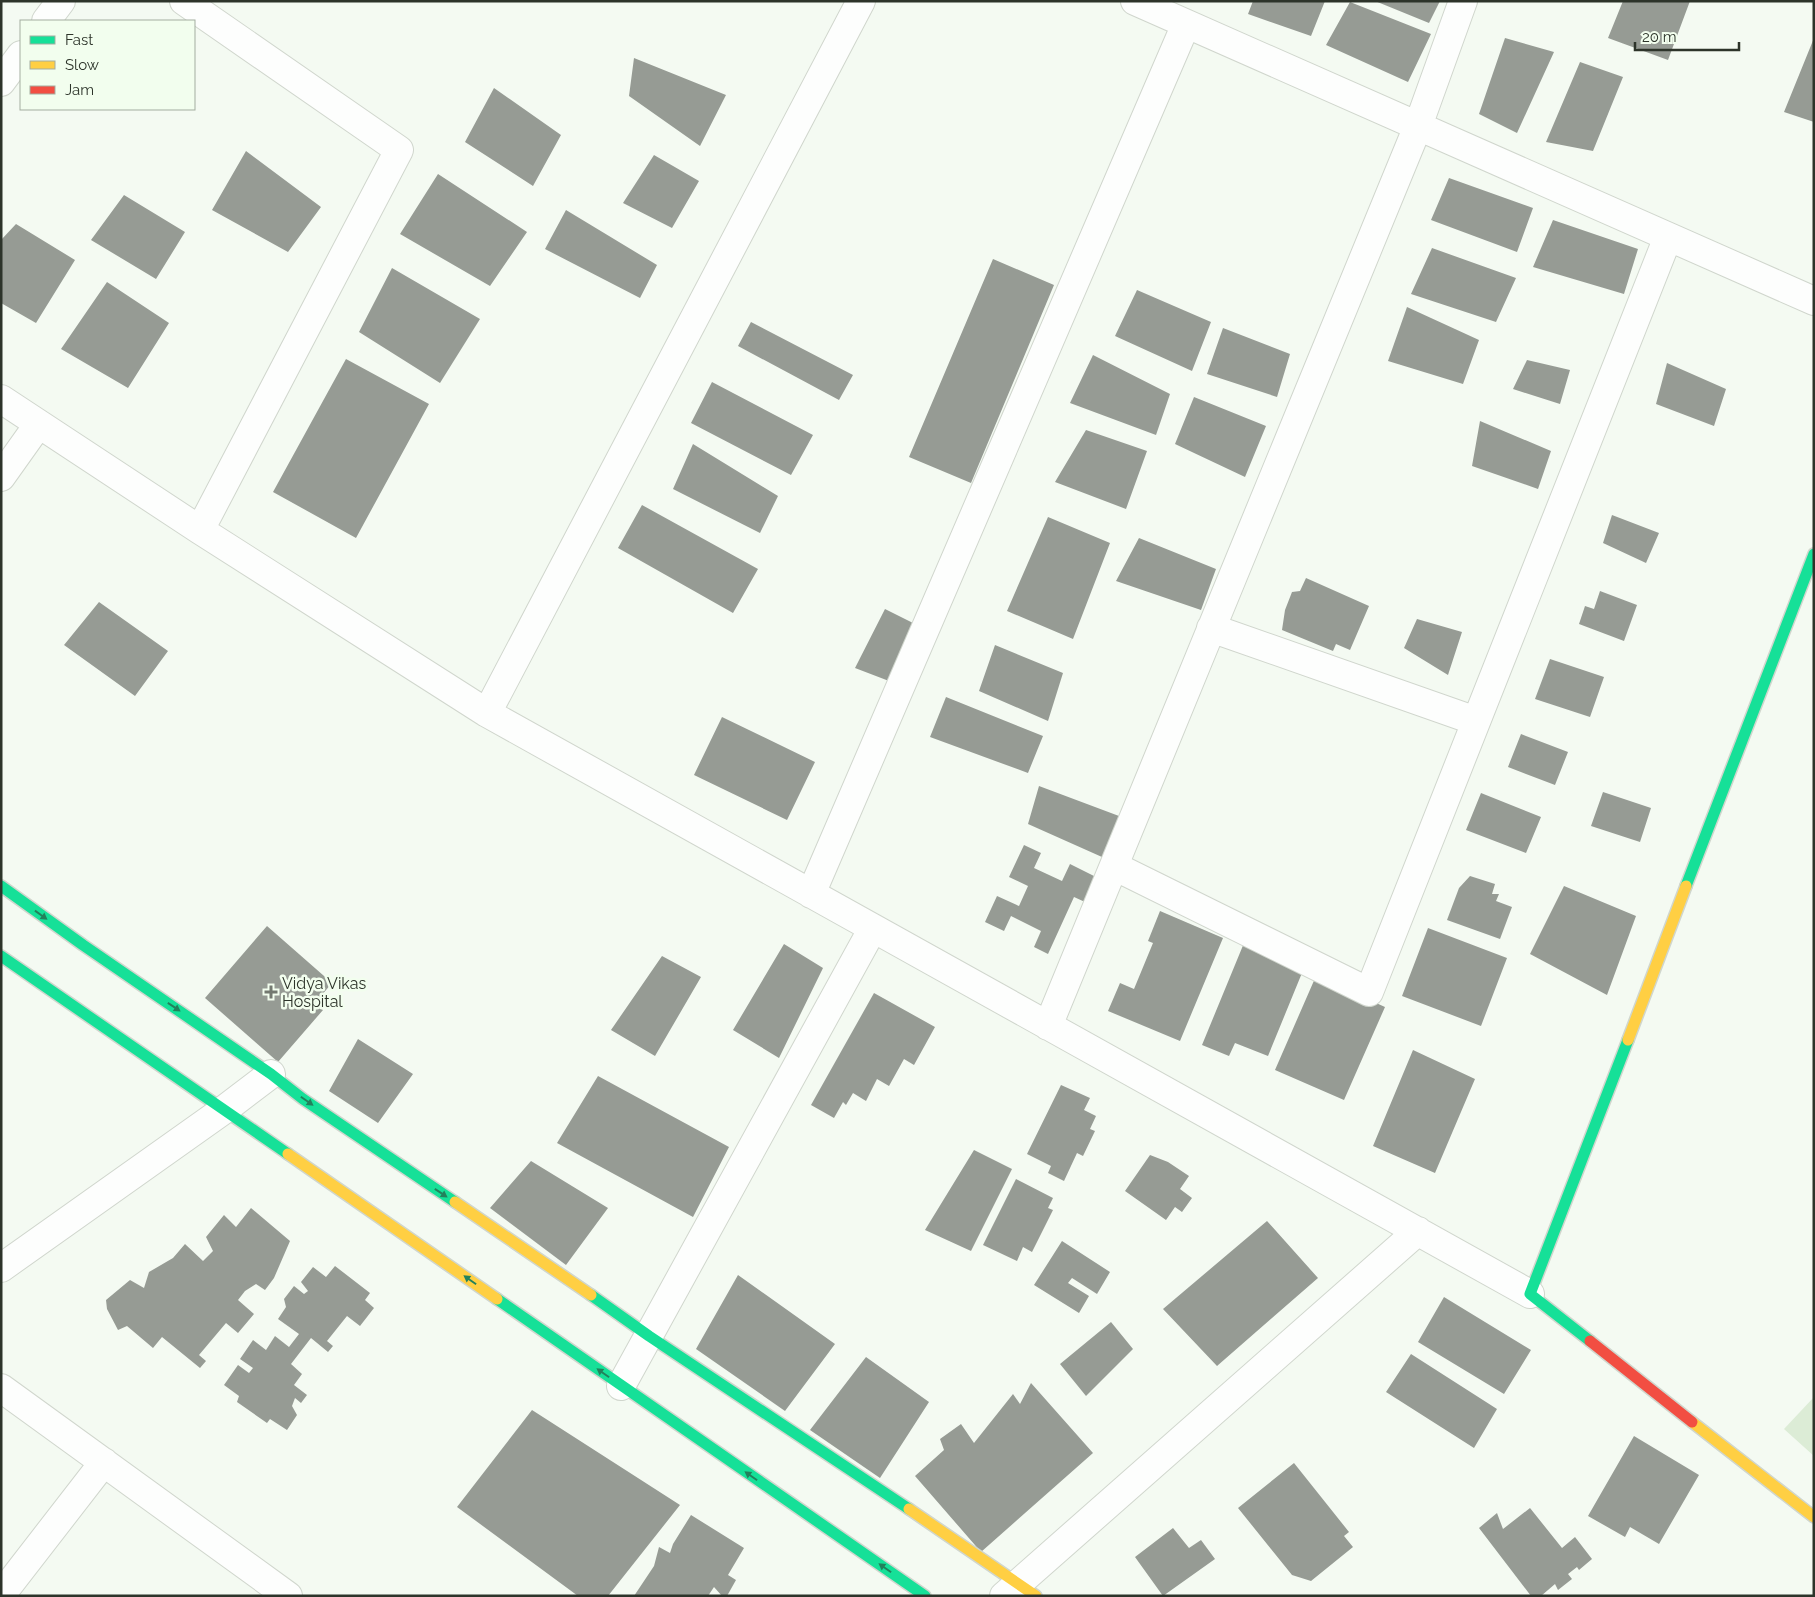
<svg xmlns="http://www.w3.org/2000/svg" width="1815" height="1597" viewBox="0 0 1815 1597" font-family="Raleway,sans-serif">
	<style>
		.green { fill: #dcecd6 }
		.building { fill: #969b94 }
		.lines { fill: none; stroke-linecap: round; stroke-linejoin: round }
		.street-casing { stroke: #d0d6cd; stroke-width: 30 }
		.fast-casing { stroke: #d0d6cd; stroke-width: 14 }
		.slow-casing { stroke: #d0d6cd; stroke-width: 14 }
		.jam-casing { stroke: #d0d6cd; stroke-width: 14 }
		.street { stroke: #fdfefd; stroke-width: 28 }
		.fast { stroke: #16e098; stroke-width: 11 }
		.slow { stroke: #ffcf43; stroke-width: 11 }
		.jam { stroke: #f24e42; stroke-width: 11 }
		.oneway { fill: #23815c }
		.poi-dot { fill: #737970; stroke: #f2feee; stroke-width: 2 }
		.labels { text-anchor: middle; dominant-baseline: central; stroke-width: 5; stroke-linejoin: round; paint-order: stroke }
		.poi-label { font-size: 16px; fill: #2d342a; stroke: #f2feee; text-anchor: start }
	</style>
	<rect width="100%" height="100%" fill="#f4faf2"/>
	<path class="green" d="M 1814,1397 L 1814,1456 L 1784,1429 Z"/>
	<path class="building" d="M 1253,1 L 1325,1 L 1311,36 L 1248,14 Z
		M 1375,1 L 1440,1 L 1429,23 Z
		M 1623,1 L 1690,1 L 1668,60 L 1608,38 Z
		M 1350,2 L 1431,34 L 1408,82 L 1326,45 Z
		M 1505,38 L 1554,52 L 1517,133 L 1479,114 Z
		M 1814,38 L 1814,122 L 1784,112 Z
		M 634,58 L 726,95 L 700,146 L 629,96 Z
		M 1580,62 L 1623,77 L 1593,151 L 1546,142 Z
		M 494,88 L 561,135 L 533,186 L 465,142 Z
		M 246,151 L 321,207 L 288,252 L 212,210 Z
		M 654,155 L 699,181 L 672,228 L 623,203 Z
		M 438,174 L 527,232 L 490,286 L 400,234 Z
		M 1449,178 L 1533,208 L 1517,252 L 1431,220 Z
		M 124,195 L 185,232 L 156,279 L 91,240 Z
		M 566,210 L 657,265 L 640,298 L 545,249 Z
		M 1553,220 L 1638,249 L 1624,294 L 1533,267 Z
		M 16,224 L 75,260 L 36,323 L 1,303 L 1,240 Z
		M 1432,248 L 1516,278 L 1496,322 L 1411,294 Z
		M 993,259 L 1054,285 L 971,483 L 909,457 Z
		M 392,268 L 480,319 L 440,383 L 359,332 Z
		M 107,282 L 169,323 L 128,388 L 61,349 Z
		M 1137,290 L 1211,322 L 1192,371 L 1115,336 Z
		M 1407,307 L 1479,340 L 1463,384 L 1388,361 Z
		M 751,322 L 853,375 L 839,400 L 738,346 Z
		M 1223,328 L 1290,354 L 1277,397 L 1207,374 Z
		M 1093,355 L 1170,394 L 1156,435 L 1070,403 Z
		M 346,359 L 429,404 L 356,538 L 273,492 Z
		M 1527,360 L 1570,370 L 1560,404 L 1513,389 Z
		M 1667,363 L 1726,389 L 1714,426 L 1656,404 Z
		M 712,382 L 813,435 L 791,475 L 691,423 Z
		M 1194,397 L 1266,426 L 1245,477 L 1175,444 Z
		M 1480,421 L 1551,451 L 1538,489 L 1472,466 Z
		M 1086,430 L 1147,451 L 1126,509 L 1055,482 Z
		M 693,444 L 778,496 L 760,533 L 673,489 Z
		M 642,505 L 758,569 L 733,613 L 618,548 Z
		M 1612,515 L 1659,533 L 1646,563 L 1603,543 Z
		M 1048,517 L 1110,543 L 1073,639 L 1007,611 Z
		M 1139,538 L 1216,569 L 1201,610 L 1116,581 Z
		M 1306,578 L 1369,606 L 1350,650 L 1336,644 L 1333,651 L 1282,630 L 1285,610 L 1292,592 L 1300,591 Z
		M 1600,591 L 1637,605 L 1624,641 L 1579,624 L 1585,606 L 1594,609 Z
		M 99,602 L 168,651 L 135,696 L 64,645 Z
		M 885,609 L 915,624 L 889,681 L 855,668 Z
		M 1417,619 L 1462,632 L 1448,675 L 1404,648 Z
		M 995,645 L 1063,673 L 1048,721 L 979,691 Z
		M 1550,659 L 1604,677 L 1590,717 L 1535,699 Z
		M 946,697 L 1043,736 L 1028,773 L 930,737 Z
		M 722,717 L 815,762 L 787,820 L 694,775 Z
		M 1521,734 L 1568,752 L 1555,785 L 1508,767 Z
		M 1039,786 L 1119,816 L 1102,857 L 1028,824 Z
		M 1603,792 L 1651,808 L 1640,842 L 1591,826 Z
		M 1481,793 L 1541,817 L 1526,853 L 1466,830 Z
		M 1024,845 L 1041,853 L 1034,868 L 1062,881 L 1070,864 L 1096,877 L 1085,902 L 1074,897 L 1048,954 L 1034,947 L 1041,931 L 1011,916 L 1004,931 L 985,922 L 997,896 L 1019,906 L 1028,886 L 1009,877 Z
		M 1470,876 L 1495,884 L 1492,894 L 1499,894 L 1496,901 L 1512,907 L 1500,939 L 1447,920 L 1459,888 Z
		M 1564,886 L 1636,916 L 1607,995 L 1530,954 Z
		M 1160,911 L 1223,938 L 1180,1041 L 1108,1011 L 1120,983 L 1134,989 L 1153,943 L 1148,941 Z
		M 267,926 L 332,983 L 315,1003 L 323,1010 L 278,1062 L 205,998 Z
		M 1428,928 L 1507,958 L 1481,1026 L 1402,996 Z
		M 1244,943 L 1304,968 L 1268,1056 L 1235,1043 L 1229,1056 L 1202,1045 Z
		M 784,944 L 823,968 L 779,1058 L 733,1030 Z
		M 662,956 L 701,977 L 655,1056 L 611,1030 Z
		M 1316,976 L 1385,1007 L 1344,1100 L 1275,1070 Z
		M 874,993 L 935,1027 L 914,1065 L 904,1059 L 889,1086 L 877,1079 L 866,1101 L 853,1093 L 846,1105 L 843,1102 L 834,1118 L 811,1105 Z
		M 358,1039 L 413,1074 L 378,1123 L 329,1091 Z
		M 1413,1050 L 1475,1079 L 1435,1173 L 1373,1146 Z
		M 598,1076 L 729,1147 L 693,1217 L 557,1143 Z
		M 1061,1085 L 1090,1098 L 1084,1110 L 1096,1116 L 1090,1129 L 1095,1131 L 1083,1156 L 1077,1153 L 1064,1181 L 1048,1173 L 1051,1166 L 1027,1154 Z
		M 974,1150 L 1012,1169 L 971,1251 L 925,1230 Z
		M 1150,1155 L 1168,1162 L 1189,1176 L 1180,1189 L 1192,1198 L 1182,1212 L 1175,1207 L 1166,1220 L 1125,1191 Z
		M 531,1161 L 608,1208 L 566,1265 L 490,1208 Z
		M 1016,1179 L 1053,1198 L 1048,1208 L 1053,1210 L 1032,1252 L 1023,1247 L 1017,1261 L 983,1245 Z
		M 251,1208 L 290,1241 L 274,1278 L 265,1290 L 256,1284 L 245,1291 L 238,1300 L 254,1314 L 238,1333 L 226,1323 L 199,1355 L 206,1361 L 200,1368 L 162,1337 L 153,1348 L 127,1326 L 118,1330 L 107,1309 L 106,1300 L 130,1280 L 144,1288 L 149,1272 L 173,1258 L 185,1244 L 203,1261 L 213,1251 L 206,1237 L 224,1215 L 236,1227 Z
		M 1267,1221 L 1318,1278 L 1217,1366 L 1163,1309 Z
		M 1062,1241 L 1110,1272 L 1097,1294 L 1072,1278 L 1068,1283 L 1089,1296 L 1079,1313 L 1034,1285 Z
		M 335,1266 L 370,1293 L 365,1300 L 374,1308 L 360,1326 L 347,1316 L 327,1341 L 333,1346 L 328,1352 L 311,1338 L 291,1364 L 302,1374 L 294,1385 L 307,1395 L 301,1403 L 295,1398 L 292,1406 L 297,1415 L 287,1430 L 270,1419 L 267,1423 L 237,1402 L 239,1396 L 224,1385 L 238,1365 L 249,1373 L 253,1368 L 240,1359 L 253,1340 L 266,1350 L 275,1336 L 289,1347 L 299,1334 L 278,1319 L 286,1307 L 284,1299 L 294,1286 L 304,1294 L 308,1291 L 301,1282 L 313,1267 L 326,1277 Z
		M 738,1275 L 835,1344 L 785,1411 L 696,1349 Z
		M 1444,1297 L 1531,1350 L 1504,1394 L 1418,1342 Z
		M 1111,1322 L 1133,1349 L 1086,1396 L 1060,1364 Z
		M 1411,1354 L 1497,1409 L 1474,1448 L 1386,1392 Z
		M 866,1357 L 929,1402 L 880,1478 L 810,1430 Z
		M 1031,1383 L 1093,1453 L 981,1552 L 915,1476 L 944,1450 L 940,1439 L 961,1424 L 974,1443 L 1013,1394 L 1020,1404 Z
		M 532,1410 L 680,1505 L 608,1596 L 578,1596 L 457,1507 Z
		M 1634,1436 L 1699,1475 L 1659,1544 L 1630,1527 L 1625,1537 L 1588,1516 Z
		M 1294,1463 L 1349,1532 L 1344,1536 L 1353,1547 L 1311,1581 L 1292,1575 L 1238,1508 Z
		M 1530,1508 L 1562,1548 L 1575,1537 L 1592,1559 L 1579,1570 L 1577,1567 L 1568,1574 L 1572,1579 L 1558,1590 L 1555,1584 L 1541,1596 L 1531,1596 L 1479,1528 L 1497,1513 L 1503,1529 Z
		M 691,1515 L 744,1548 L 728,1575 L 736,1580 L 727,1596 L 722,1596 L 714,1587 L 708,1596 L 634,1596 L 654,1566 L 659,1547 L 670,1553 L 673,1544 Z
		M 1173,1528 L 1189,1548 L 1201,1540 L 1215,1559 L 1163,1596 L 1135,1557 Z"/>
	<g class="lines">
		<g class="street-casing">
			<path id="street" d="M 184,1 L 399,150 L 200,530
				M 1135,1 L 1814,301
				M 46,21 L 61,1
				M 1,82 L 21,55
				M 1,399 L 200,530 L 487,713 L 1530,1294
				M 1,477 L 38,425
				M 1211,628 L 1476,721
				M 487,713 L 861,1
				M 1114,866 L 1369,992 L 1668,237
				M 811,894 L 1186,24
				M 1048,1026 L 1418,126 L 1463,1
				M 1,1268 L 225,1109 L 271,1074
				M 621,1386 L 873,928
				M 1,1388 L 288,1596
				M 1,1595 L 104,1462
				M 1004,1596 L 1418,1231"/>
		</g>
		<g class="fast-casing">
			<path id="fast" d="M 1,886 L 83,945 L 271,1074 L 303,1099 L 455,1202
				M 1686,886 L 1814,554
				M 1,956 L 288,1154
				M 591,1295 L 649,1336 L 909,1509
				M 497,1299 L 925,1596
				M 1590,1341 L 1530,1294 L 1628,1040"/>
		</g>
		<g class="slow-casing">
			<path id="slow" d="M 1628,1040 L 1686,886
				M 288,1154 L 497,1299
				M 455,1202 L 591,1295
				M 1692,1422 L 1814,1517
				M 909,1509 L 1036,1596"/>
		</g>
		<g class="jam-casing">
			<path id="jam" d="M 1590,1341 L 1692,1422"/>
		</g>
		<use href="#street" class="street"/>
		<use href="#fast" class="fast"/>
		<use href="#slow" class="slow"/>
		<use href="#jam" class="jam"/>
	</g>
	<defs><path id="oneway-solid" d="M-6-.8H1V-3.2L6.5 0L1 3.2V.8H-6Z" transform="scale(1.25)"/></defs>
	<g class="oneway">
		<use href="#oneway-solid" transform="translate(41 915) rotate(36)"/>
		<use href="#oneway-solid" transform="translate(174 1007) rotate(34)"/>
		<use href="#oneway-solid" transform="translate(307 1101) rotate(35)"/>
		<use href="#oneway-solid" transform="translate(441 1193) rotate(34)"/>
		<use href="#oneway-solid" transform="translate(470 1280) rotate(-145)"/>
		<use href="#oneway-solid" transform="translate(603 1373) rotate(-145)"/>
		<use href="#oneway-solid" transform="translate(751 1476) rotate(-145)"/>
		<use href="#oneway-solid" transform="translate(885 1568) rotate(-145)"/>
	</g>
	<path class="poi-dot" d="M268.5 984.5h5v5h5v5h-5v5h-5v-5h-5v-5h5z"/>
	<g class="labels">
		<g class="poi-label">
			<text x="282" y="983">Vidya Vikas<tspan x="282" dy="18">Hospital</tspan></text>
		</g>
	</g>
	<rect width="1815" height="1597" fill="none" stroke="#2d342a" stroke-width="5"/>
	<rect x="20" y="20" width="175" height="90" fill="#f2feee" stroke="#a3ada0"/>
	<rect x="30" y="36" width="25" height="8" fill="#16e098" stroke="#a3ada0"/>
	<text x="65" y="45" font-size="15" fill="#2d342a">Fast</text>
	<rect x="30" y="61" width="25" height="8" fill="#ffcf43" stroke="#a3ada0"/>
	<text x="65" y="70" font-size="15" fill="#2d342a">Slow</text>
	<rect x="30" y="86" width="25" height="8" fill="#f24e42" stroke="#a3ada0"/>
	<text x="65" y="95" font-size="15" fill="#2d342a">Jam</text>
	<path d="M1635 42v8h104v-8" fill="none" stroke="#2d342a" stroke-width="2.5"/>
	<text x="1642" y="42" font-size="15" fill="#2d342a" stroke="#f2feee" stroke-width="4" paint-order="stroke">20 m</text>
</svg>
